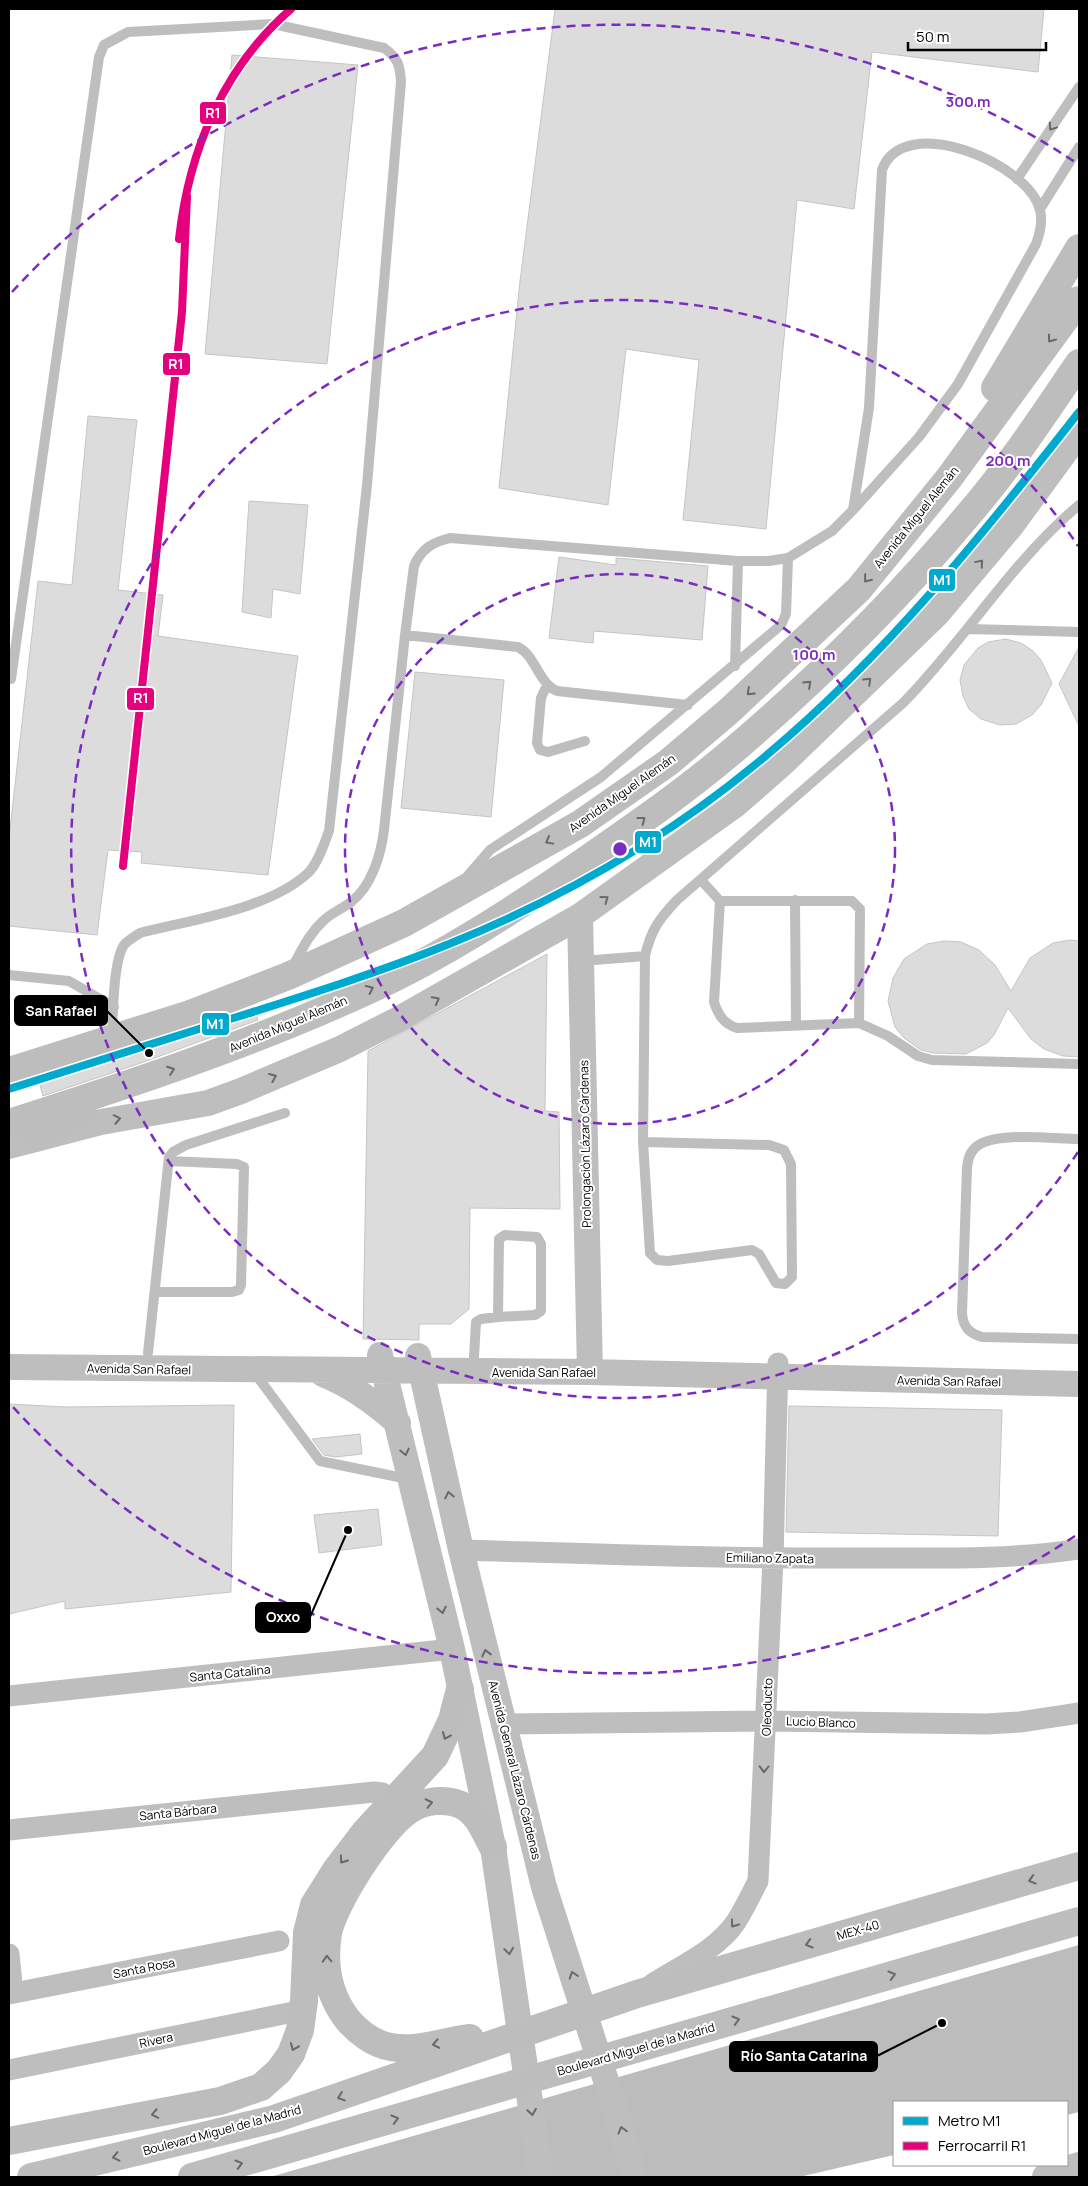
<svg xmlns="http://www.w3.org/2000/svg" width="1088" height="2186" viewBox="0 0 1088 2186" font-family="Manrope,sans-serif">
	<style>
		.water { fill: #bcbcbc }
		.building { fill: #dcdcdc; stroke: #c5c5c5 }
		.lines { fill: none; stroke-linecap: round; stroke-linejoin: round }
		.service { stroke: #bebebe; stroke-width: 10 }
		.minor { stroke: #bebebe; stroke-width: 21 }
		.tertiary { stroke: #bebebe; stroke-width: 26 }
		.trunk { stroke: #bdbdbd; stroke-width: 28 }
		.rail-1-casing { stroke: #fff; stroke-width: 11 }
		.rail-1 { stroke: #e5007d; stroke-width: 8 }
		.metro-1-casing { stroke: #fff; stroke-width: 11 }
		.metro-1 { stroke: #00a9ce; stroke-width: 8 }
		.oneway { stroke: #686868 }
		.ring { fill: none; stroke: #7b2cbf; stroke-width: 2.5; stroke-dasharray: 9 6 }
		.labels { text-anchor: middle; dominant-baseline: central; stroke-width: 4; stroke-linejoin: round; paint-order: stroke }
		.street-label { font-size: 12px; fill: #000; stroke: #fff }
		.centre { fill: #7b2cbf; stroke: #fff; stroke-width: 2.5 }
		.ring-label { font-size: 15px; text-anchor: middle; font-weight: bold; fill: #7b2cbf; stroke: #fff; stroke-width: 4; stroke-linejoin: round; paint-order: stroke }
		.leader { fill: none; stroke: #000; stroke-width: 2 }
		.callout-dot { fill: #000; stroke: #fff; stroke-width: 2 }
		.callout { fill: #000; stroke: #000; stroke-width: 2 }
		.callout-label { font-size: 14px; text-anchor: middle; font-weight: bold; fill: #fff }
		.line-badge { stroke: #fff; stroke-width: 2 }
		.badge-label { font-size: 14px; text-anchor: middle; font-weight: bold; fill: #fff }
	</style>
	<rect width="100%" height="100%" fill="#fff"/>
	<path class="water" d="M 1079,1945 L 1079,2112 L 1067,2115 L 1067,2102 L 894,2102 L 894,2155 L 799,2177 L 270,2177 Z"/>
	<path class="building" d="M 555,9 L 1044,9 L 1038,72 L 872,52 L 854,209 L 797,200 L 766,529 L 683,520 L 699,360 L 626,349 L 608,505 L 499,488 L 520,281 Z
		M 232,55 L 358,65 L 327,364 L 205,354 Z
		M 88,416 L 137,420 L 118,590 L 163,595 L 158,636 L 298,656 L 268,875 L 141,863 L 142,852 L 108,850 L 97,935 L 9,926 L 9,838 L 38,581 L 72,585 Z
		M 249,501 L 308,505 L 300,594 L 273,589 L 271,618 L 242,612 Z
		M 559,557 L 616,565 L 616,558 L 708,566 L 702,640 L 594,631 L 593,643 L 549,638 Z
		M 1006,639 L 1021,643 L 1033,651 L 1041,660 L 1052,683 L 1041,705 L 1032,715 L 1016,724 L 1000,725 L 981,719 L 969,709 L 963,696 L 960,680 L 964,665 L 978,648 L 988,642 Z
		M 1079,647 L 1079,726 L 1059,684 Z
		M 415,672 L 504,680 L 491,817 L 401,808 Z
		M 1070,940 L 1079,941 L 1079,1057 L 1063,1056 L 1044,1049 L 1031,1039 L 1008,1008 L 994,1035 L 987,1043 L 966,1054 L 933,1053 L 921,1050 L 904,1038 L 895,1027 L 888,1001 L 893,978 L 904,959 L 927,944 L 944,941 L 961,942 L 979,950 L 995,965 L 1011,991 L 1030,958 L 1053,943 Z
		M 547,954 L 545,1111 L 559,1112 L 560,1209 L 470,1208 L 469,1309 L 451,1324 L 419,1324 L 419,1340 L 363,1339 L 368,1051 Z
		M 254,1006 L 258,1020 L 141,1063 L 43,1096 L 38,1078 L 195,1029 Z
		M 9,1404 L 66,1407 L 234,1405 L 231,1592 L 65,1609 L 65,1601 L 9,1614 Z
		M 789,1406 L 1002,1410 L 998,1536 L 786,1532 Z
		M 360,1434 L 362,1454 L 335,1457 L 324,1455 L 312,1439 Z
		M 378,1509 L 382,1545 L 319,1553 L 314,1515 Z"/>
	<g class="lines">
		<path class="service" d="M 1017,179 L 1079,87
			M 1040,209 L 1079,147
			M 968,629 L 1079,632
			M 405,635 L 518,647 C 536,656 538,683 557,691 L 688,705
			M 735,666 L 738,561
			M 11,679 L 99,57 L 104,45 L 128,32 L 273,24 L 384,48 C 398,58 400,65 401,82 L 367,485 L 329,831 C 324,844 319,861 309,872 C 271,909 190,920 140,933 C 134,937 128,940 124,945 C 113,961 113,1016 112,1036
			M 547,685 L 541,698 L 537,743 L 540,750 L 548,752 L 585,741
			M 464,880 L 490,850 L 601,777 L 781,625 L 786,614 L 788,558
			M 701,880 L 720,901 L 714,1002 C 718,1015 724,1024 737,1028 L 859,1023 L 888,1036 L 918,1056 L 932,1060 L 1079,1064
			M 795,900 L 796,1026
			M 720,901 L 852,901 L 860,909 L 859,1023
			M 582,961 L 645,956
			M 293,966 C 302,950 309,934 323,921 C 331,913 342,909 351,902 C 372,886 381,854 384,830 L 405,635 L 414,566 C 421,549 433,542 450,538 L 738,561 L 769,561 L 788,558 L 832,531 L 853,510 L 869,408 L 882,170 C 903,111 1029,163 1040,210 C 1043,221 1040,233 1036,244 L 958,384 L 919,437 L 853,510
			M 9,975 L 69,981 L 114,1007
			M 1079,1139 C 1055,1139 994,1131 976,1147 C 969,1153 968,1160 967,1168 L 962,1313 C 963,1327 969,1333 982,1337 L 1079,1339
			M 643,1142 L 769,1145 L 784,1150 L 791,1164 L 792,1277 L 785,1284 L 776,1283 L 759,1254 L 752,1250 L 668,1261 L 657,1260 L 650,1253 L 643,1142 L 645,956 C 651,930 659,919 677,900 L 903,703 C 965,640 1012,561 1079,505
			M 155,1292 L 232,1292 L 239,1290 L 241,1285 L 244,1167 L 237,1164 L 169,1161
			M 148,1353 L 169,1157 L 173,1152 L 186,1145 L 285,1113
			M 474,1357 L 476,1322 L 481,1319 L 498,1317 L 499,1239 L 505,1235 L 537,1237 L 541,1244 L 541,1311 L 535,1315 L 498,1317
			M 254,1372 L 320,1461 L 408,1479"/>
		<path class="minor" d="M 461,1550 C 597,1554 732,1559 868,1558 C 939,1558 1010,1560 1079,1549
			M 9,1696 L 452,1649
			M 503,1724 L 766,1721 L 986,1724 L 1020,1722 L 1079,1713
			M 9,1830 L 374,1792 L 382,1793 L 394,1799 L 397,1815
			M 9,1954 L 13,1993
			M 652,1984 C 680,1966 717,1950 736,1922 C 744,1909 751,1895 758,1881 L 773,1559 L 778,1363
			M 9,1994 L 279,1941
			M 9,2070 L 303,2010"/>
		<path class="tertiary" d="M 580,916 L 590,1372
			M 9,1146 L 101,1122 L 208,1103 L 241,1091 L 340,1049 L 399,1019 L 580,916 L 735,805 L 783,763 L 936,615 L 1011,526 L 1079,433
			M 380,1355 L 452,1649 L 493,1847 L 541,2177
			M 418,1356 L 461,1550 L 544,1887 L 619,2121 L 634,2177
			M 9,1367 L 590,1372 L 1079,1384
			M 323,1374 C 352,1386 374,1402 398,1423"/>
		<path class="trunk" d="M 995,388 L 1079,248
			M 9,1071 L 190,1014 L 288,976 L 404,923 L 580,824 L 669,762 L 729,711 L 859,589 L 949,478 L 1079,300
			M 9,1123 C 131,1084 252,1044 369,990 C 445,955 515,909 583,862 C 635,826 687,790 735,749 C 818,678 898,599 968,515 C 1009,468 1044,414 1079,363
			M 35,1138 L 83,1113
			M 470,2038 C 444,2041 417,2052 391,2047 C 374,2044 358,2032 347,2019 C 328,1994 323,1964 328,1933 C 334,1903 382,1828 408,1811 C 423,1800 448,1797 465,1807 C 479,1815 485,1833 493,1847
			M 9,2141 L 220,2101 L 261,2087 L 279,2071 L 291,2054 L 300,2030 L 304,2001 L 307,1933 L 314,1905 L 336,1870 L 365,1832 L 435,1756 L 452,1720 L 460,1689
			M 31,2177 L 274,2119 L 637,1994 L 1079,1866
			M 192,2177 L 1079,1921
			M 1046,2177 L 1079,2166"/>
		<g class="rail-1-casing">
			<path id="rail-1" d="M 179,239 C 189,150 223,68 291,9
				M 123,866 L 182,312 L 187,196"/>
		</g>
		<use href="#rail-1" class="rail-1"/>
		<g class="metro-1-casing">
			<path id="metro-1" d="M 9,1089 C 80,1067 150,1044 221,1022 C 297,998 375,974 449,944 C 563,898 674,834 768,754 C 887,654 984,533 1079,412"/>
		</g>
		<use href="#metro-1" class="metro-1"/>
	</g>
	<defs><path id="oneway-chevron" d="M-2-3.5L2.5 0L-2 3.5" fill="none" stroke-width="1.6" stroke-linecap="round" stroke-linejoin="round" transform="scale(1.25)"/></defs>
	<g class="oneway">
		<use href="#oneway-chevron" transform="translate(1052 127) rotate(124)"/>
		<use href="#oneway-chevron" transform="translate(1051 339) rotate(126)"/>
		<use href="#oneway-chevron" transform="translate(980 563) rotate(-50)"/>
		<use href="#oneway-chevron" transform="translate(867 579) rotate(129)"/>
		<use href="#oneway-chevron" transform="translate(868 681) rotate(-44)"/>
		<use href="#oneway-chevron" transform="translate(808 684) rotate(-43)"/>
		<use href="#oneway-chevron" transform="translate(750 692) rotate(137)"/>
		<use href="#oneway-chevron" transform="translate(642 820) rotate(-37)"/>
		<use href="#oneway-chevron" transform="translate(549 841) rotate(151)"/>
		<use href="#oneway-chevron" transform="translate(605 899) rotate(-36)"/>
		<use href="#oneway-chevron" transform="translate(370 989) rotate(-25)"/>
		<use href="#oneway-chevron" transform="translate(436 1000) rotate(-28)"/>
		<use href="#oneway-chevron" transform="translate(171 1070) rotate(-20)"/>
		<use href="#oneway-chevron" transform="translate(273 1077) rotate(-23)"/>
		<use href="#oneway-chevron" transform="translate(117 1119) rotate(-11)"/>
		<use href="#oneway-chevron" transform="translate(405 1452) rotate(77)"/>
		<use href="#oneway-chevron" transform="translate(449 1495) rotate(-102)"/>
		<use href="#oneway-chevron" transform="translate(442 1610) rotate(77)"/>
		<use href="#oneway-chevron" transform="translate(486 1653) rotate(-104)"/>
		<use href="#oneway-chevron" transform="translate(446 1736) rotate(113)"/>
		<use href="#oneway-chevron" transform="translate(764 1769) rotate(92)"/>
		<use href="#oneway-chevron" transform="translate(429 1803) rotate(-12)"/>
		<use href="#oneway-chevron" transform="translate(343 1860) rotate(126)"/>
		<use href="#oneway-chevron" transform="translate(1032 1880) rotate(164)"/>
		<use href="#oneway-chevron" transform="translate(734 1924) rotate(126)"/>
		<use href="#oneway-chevron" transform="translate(809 1944) rotate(164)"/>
		<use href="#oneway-chevron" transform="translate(509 1951) rotate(82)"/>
		<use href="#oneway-chevron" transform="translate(327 1959) rotate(-92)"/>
		<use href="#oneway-chevron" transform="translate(573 1975) rotate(-108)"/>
		<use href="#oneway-chevron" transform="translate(892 1975) rotate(-16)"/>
		<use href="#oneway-chevron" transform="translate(736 2020) rotate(-16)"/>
		<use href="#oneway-chevron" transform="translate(436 2044) rotate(169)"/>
		<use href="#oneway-chevron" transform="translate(294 2047) rotate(112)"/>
		<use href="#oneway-chevron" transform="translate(341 2097) rotate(161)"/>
		<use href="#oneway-chevron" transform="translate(532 2112) rotate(81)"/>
		<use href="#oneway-chevron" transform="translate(155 2114) rotate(169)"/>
		<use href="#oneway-chevron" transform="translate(395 2119) rotate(-16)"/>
		<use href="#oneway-chevron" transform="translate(622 2130) rotate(-105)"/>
		<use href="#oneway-chevron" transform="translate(116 2157) rotate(167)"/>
		<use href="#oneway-chevron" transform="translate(239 2164) rotate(-16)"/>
	</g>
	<g class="ring">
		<circle cx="620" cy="849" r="275"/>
		<path d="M1078 1152A549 549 0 1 1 1078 546"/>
		<path d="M1075 1536A824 824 0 0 1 12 1406M12 292A824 824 0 0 1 1075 162"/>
	</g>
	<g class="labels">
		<g class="street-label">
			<text transform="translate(916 517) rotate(-51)">Avenida Miguel Alemán</text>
			<text transform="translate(622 793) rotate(-35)">Avenida Miguel Alemán</text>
			<text transform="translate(288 1024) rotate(-23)">Avenida Miguel Alemán</text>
			<text transform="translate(585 1144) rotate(-91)">Prolongación Lázaro Cárdenas</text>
			<text transform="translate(139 1369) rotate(1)">Avenida San Rafael</text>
			<text x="544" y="1372">Avenida San Rafael</text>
			<text transform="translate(949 1381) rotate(1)">Avenida San Rafael</text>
			<text transform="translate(770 1558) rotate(1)">Emiliano Zapata</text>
			<text transform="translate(230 1673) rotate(-6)">Santa Catalina</text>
			<text transform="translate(767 1707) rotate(-88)">Oleoducto</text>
			<text transform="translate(821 1722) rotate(2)">Lucio Blanco</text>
			<text transform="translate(515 1770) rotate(76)">Avenida General Lázaro Cárdenas</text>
			<text transform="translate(178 1812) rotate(-6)">Santa Bárbara</text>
			<text transform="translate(858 1930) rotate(-16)">MEX-40</text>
			<text transform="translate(144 1968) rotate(-11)">Santa Rosa</text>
			<text transform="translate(156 2040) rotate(-12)">Rivera</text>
			<text transform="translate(636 2049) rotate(-16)">Boulevard Miguel de la Madrid</text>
			<text transform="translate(222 2130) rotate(-15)">Boulevard Miguel de la Madrid</text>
		</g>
	</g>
	<circle cx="620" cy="849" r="8" class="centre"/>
	<g class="ring-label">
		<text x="968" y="107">300 m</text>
		<text x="1008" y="466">200 m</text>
		<text x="814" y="660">100 m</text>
	</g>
	<path class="leader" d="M149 1053L107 1011M348 1530L310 1617M942 2023L877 2056"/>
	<g class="callout-dot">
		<circle cx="149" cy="1053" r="5"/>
		<circle cx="348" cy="1530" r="5"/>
		<circle cx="942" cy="2023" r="5"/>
	</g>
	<g class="callout">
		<rect x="15" y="996" width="92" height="29" rx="5"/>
		<rect x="256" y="1603" width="54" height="29" rx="5"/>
		<rect x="730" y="2042" width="147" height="29" rx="5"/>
	</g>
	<g class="callout-label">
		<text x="61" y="1016">San Rafael</text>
		<text x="283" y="1622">Oxxo</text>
		<text x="804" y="2061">Río Santa Catarina</text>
	</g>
	<g class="line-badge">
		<rect x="199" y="101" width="28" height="24" rx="5" fill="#e5007d"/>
		<rect x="162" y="352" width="29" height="24" rx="5" fill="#e5007d"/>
		<rect x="928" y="568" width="28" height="24" rx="5" fill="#00a9ce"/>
		<rect x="126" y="687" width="29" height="24" rx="5" fill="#e5007d"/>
		<rect x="634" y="830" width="28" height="24" rx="5" fill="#00a9ce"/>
		<rect x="201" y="1012" width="29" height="24" rx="5" fill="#00a9ce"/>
	</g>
	<g class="badge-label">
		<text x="213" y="118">R1</text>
		<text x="176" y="369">R1</text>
		<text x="942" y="585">M1</text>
		<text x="141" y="703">R1</text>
		<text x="648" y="847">M1</text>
		<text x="215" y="1029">M1</text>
	</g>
	<rect width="1088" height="2186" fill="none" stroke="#000000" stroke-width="20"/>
	<rect x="893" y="2101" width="175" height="65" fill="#ffffff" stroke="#999999"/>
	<rect x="903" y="2117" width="25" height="8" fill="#00a9ce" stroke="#999999"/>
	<text x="938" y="2126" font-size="15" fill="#000000">Metro M1</text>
	<rect x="903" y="2142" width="25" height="8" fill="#e5007d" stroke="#999999"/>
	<text x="938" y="2151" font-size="15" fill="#000000">Ferrocarril R1</text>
	<path d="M908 42v8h138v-8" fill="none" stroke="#000000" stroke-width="2.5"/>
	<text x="916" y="42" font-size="15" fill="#000000" stroke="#ffffff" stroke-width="4" paint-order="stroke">50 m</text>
</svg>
